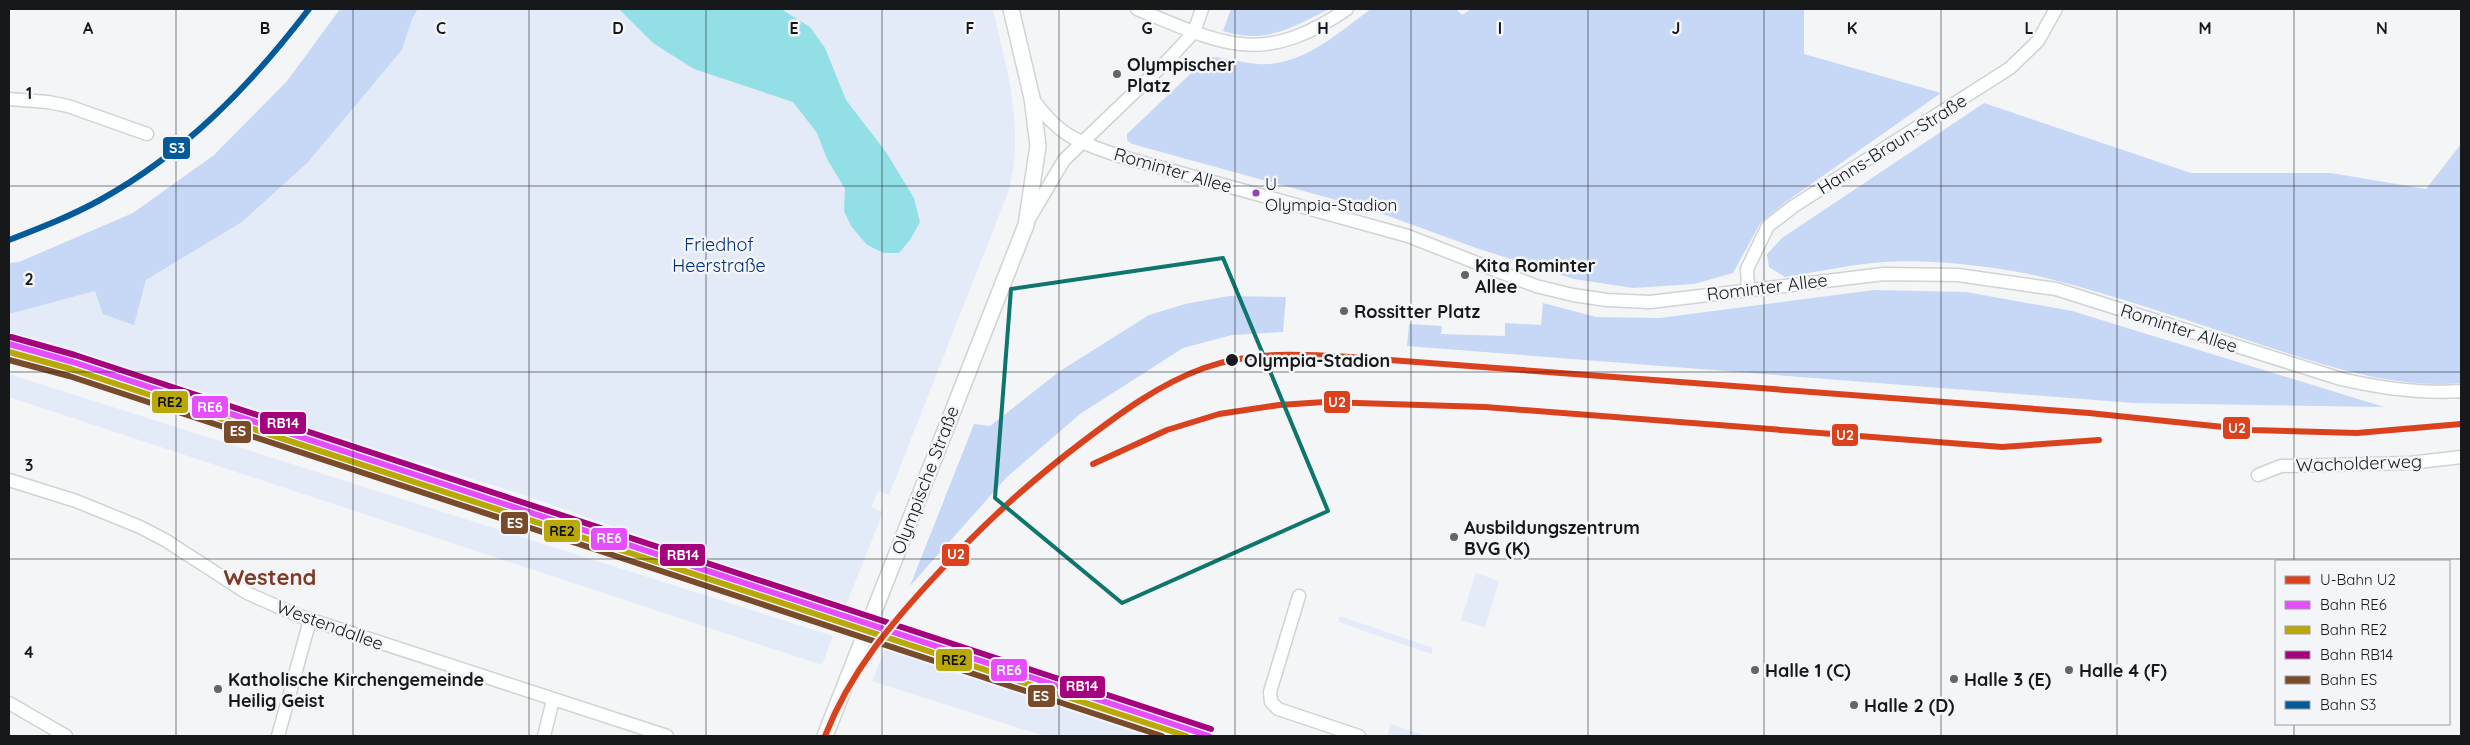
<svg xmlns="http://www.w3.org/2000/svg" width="2470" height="745" viewBox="0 0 2470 745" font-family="Quicksand,sans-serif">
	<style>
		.green { fill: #e3ebf9 }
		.forest { fill: #c6d8f5 }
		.water { fill: #93dfe6 }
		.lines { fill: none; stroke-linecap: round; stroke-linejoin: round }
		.minor-casing { stroke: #d1d2d3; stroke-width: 15 }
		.major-casing { stroke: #d1d2d3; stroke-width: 18 }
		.minor { stroke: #fdfefe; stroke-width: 12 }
		.major { stroke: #fdfefe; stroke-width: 15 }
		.rail-1-casing { stroke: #f3f5f8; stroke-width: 10 }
		.rail-2-casing { stroke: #f3f5f8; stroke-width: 10 }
		.rail-3-casing { stroke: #f3f5f8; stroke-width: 10 }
		.rail-4-casing { stroke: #f3f5f8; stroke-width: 10 }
		.rail-5-casing { stroke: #f3f5f8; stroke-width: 10 }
		.rail-1 { stroke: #e64dff; stroke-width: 6 }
		.rail-2 { stroke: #b9a808; stroke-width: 6 }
		.rail-3 { stroke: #a5027d; stroke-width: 6 }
		.rail-4 { stroke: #7a4b2a; stroke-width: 6 }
		.rail-5 { stroke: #055a99; stroke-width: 6 }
		.metro-1-casing { stroke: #f3f5f8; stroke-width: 10 }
		.metro-1 { stroke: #da421e; stroke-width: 6 }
		.marked { fill: none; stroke: #0f766e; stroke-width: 4; stroke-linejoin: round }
		.grid { fill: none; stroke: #171819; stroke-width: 1; stroke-opacity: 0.55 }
		.poi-dot { fill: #646567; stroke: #f3f5f8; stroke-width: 2 }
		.bus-dot { fill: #8e44ad; stroke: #f3f5f8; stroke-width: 2 }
		.stop-dot { fill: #171819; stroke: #f3f5f8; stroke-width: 2 }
		.labels { text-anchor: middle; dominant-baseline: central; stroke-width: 5; stroke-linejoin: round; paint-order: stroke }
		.bus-label { font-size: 17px; fill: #171819; stroke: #f3f5f8; text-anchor: start }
		.poi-label { font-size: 18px; font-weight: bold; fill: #171819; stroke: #f3f5f8; text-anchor: start }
		.street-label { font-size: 18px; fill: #171819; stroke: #f3f5f8 }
		.park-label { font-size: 18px; fill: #022f76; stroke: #f3f5f8 }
		.stop-label { font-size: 18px; font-weight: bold; fill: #171819; stroke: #f3f5f8; text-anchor: start }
		.district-label { font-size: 22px; font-weight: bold; fill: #7e3b24; stroke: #f3f5f8 }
		.grid-label { font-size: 16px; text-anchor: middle; font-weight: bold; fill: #171819; stroke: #f3f5f8; stroke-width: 5; stroke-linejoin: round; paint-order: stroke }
		.line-badge { stroke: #f3f5f8; stroke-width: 2 }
		.badge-label { font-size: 14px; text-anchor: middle; font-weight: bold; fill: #fff }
		.pale-badge-label { font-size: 14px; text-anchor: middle; font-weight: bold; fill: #111 }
	</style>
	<rect width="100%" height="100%" fill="#f4f5f7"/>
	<path class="green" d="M 418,9 L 993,9 C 1007,72 1025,125 1009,190 L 889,495 L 878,491 L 871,507 L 883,512 L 845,608 L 518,493 L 9,336 L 9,314 L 95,291 L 134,325 L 146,280 L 242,222 L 402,50 L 412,19 Z
		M 9,375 L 12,375 L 833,636 L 822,665 L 9,397 Z
		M 1476,573 L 1499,581 L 1485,627 L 1461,620 Z
		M 1340,616 L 1433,648 L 1431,654 L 1338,622 Z
		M 885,649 L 1158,736 L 1044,736 L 872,681 Z
		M 1391,724 L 1426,736 L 1387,736 Z"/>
	<path class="forest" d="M 340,9 L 418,9 L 412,19 L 402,50 L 307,163 L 242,222 L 146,280 L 134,325 L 103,314 L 95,291 L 9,314 L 9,263 L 19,262 L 133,213 L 214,155 L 287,81 Z
		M 1231,9 L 1329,9 C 1293,27 1265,45 1223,31 Z
		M 1371,9 L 1456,9 L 1462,15 L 1471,9 L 1804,9 L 1804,54 L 1941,93 L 1787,201 L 1761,222 L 1733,273 L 1694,284 L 1633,288 L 1574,279 L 1479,249 L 1369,209 L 1132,144 L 1127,140 L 1127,134 L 1206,59 L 1213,57 C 1228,58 1243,63 1259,64 C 1302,67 1339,32 1371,9 Z
		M 1984,103 L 2191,173 L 2331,173 L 2426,189 L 2461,144 L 2461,383 C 2392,389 2324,365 2259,344 C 2189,321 2118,296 2046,278 C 2002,267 1931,259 1885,262 C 1852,264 1818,272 1785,277 L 1769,267 L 1767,254 L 1782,238 Z
		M 1874,290 L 1966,292 L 2072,311 L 2384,407 L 2133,403 L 1407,346 L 1409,324 L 1442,326 L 1441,334 L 1505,336 L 1505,323 L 1541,325 L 1543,303 L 1596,317 L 1660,318 Z
		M 1229,296 L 1286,297 L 1283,332 L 1232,335 L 1183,348 L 1080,414 L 1007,477 L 910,586 L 974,424 L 990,426 L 1060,371 L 1149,315 L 1185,304 Z"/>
	<path class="water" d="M 619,9 L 781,9 L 810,27 L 825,48 L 846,100 L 886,152 L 914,198 L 920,222 L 910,240 L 899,253 L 884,253 L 867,245 L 851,226 L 844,211 L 845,189 L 827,159 L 817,133 L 793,102 L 694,69 L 653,43 Z"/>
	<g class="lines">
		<g class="minor-casing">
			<path id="minor" d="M 1137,9 C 1224,45 1262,67 1347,9
				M 1032,98 C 1059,136 1076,141 1119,156 L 1408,236 L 1536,286 L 1573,295 L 1607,300 L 1650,302 L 1884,274 L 1958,275 L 2056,289 L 2341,379 C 2380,388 2421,394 2461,391
				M 9,99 L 48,102 L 68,106 L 147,134
				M 1029,219 L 1064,160 L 1169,59 L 1194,32 L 1202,9
				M 1748,289 L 1747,269 L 1768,226 L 1794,206 L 2010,68 L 2038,41 L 2056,9
				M 2258,475 L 2281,466 L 2410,463 L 2461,457
				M 9,480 L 76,501 L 140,527 L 165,540 L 247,593 L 299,616 L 667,736
				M 1299,596 L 1270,692 L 1271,702 L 1278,709 L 1359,736
				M 9,703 L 66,736
				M 278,736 L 310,620
				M 544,736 L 553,700"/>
		</g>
		<g class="major-casing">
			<path id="major" d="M 825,736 L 1026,225 L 1038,146 L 1032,98 L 1011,9"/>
		</g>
		<use href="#minor" class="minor"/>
		<use href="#major" class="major"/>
		<g class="rail-1-casing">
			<path id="rail-1" d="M 9,344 L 73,362 L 1209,736"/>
		</g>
		<g class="rail-2-casing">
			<path id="rail-2" d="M 9,352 L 71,369 L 1186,736"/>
		</g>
		<g class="rail-3-casing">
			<path id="rail-3" d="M 11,337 L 75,355 L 1211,729"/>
		</g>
		<g class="rail-4-casing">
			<path id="rail-4" d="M 9,360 L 69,376 L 1162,736"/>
		</g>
		<g class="rail-5-casing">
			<path id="rail-5" d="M 9,240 C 40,228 71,216 100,200 C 185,153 250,86 309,9"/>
		</g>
		<use href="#rail-1" class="rail-1"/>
		<use href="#rail-2" class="rail-2"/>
		<use href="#rail-3" class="rail-3"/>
		<use href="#rail-4" class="rail-4"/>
		<use href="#rail-5" class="rail-5"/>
		<g class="metro-1-casing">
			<path id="metro-1" d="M 1093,464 L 1167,430 L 1219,414 L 1279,405 L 1325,402 L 1485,407 L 2002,447 L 2099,440
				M 825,736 C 850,672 892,622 939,572 C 986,522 1027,484 1081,443 C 1119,414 1159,384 1204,368 C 1251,351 1301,354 1350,357 L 2089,413 L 2252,430 L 2357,433 L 2461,424"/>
		</g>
		<use href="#metro-1" class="metro-1"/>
	</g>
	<path class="marked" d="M 1223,258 L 1328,511 L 1122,603 L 995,498 L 1011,289 Z"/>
	<path class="grid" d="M 176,9 L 176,736M 353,9 L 353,736M 529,9 L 529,736M 706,9 L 706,736M 882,9 L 882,736M 1059,9 L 1059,736M 1235,9 L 1235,736M 1411,9 L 1411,736M 1588,9 L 1588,736M 1764,9 L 1764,736M 1941,9 L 1941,736M 2117,9 L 2117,736M 2294,9 L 2294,561M 9,186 L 2461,186M 9,372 L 2461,372M 9,559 L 2461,559M 2294,724 L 2294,736"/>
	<g class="poi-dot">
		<circle cx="1117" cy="74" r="5"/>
		<circle cx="1465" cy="275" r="5"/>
		<circle cx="1344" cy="311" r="5"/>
		<circle cx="1454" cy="537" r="5"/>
		<circle cx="1755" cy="670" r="5"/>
		<circle cx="2069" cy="670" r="5"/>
		<circle cx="1954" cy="679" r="5"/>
		<circle cx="218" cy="689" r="5"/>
		<circle cx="1854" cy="705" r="5"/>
	</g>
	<circle class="bus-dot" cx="1256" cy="193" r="4.5"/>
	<circle class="stop-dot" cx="1232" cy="360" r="7"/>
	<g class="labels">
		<g class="bus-label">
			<text x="1265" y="183">U<tspan x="1265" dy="21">Olympia-Stadion</tspan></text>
		</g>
		<g class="poi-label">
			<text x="1127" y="64">Olympischer<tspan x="1127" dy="21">Platz</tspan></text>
			<text x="1475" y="265">Kita Rominter<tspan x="1475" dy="21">Allee</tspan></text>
			<text x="1354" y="311">Rossitter Platz</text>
			<text x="1464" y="527">Ausbildungszentrum<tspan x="1464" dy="21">BVG (K)</tspan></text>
			<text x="1765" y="670">Halle 1 (C)</text>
			<text x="2079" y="670">Halle 4 (F)</text>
			<text x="228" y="679">Katholische Kirchengemeinde<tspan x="228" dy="21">Heilig Geist</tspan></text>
			<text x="1964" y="679">Halle 3 (E)</text>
			<text x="1864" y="705">Halle 2 (D)</text>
		</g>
		<g class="street-label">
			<text transform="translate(1892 144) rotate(-32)">Hanns-Braun-Straße</text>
			<text transform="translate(1173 170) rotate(16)">Rominter Allee</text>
			<text transform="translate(1767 287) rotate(-7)">Rominter Allee</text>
			<text transform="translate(2179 328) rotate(18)">Rominter Allee</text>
			<text transform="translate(2359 463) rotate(-2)">Wacholderweg</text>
			<text transform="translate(925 480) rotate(-69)">Olympische Straße</text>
			<text transform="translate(330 625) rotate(20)">Westendallee</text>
		</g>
		<g class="park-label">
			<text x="719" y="244">Friedhof<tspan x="719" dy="21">Heerstraße</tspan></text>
		</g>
		<g class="stop-label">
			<text x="1244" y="360">Olympia-Stadion</text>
		</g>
		<g class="district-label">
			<text x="270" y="577">Westend</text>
		</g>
	</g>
	<g class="grid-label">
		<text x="88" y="34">A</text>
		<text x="265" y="34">B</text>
		<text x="441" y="34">C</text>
		<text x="618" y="34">D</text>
		<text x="794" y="34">E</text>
		<text x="970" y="34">F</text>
		<text x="1147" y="34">G</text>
		<text x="1323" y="34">H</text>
		<text x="1500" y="34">I</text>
		<text x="1676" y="34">J</text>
		<text x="1852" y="34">K</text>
		<text x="2029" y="34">L</text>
		<text x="2205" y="34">M</text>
		<text x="2382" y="34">N</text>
		<text x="29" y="99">1</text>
		<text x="29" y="285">2</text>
		<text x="29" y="471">3</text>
		<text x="29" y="658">4</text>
	</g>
	<g class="line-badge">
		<rect x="162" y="136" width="29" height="24" rx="5" fill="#055a99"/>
		<rect x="151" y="390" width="38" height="24" rx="5" fill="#b9a808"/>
		<rect x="1323" y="390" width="28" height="24" rx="5" fill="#da421e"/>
		<rect x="191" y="395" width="38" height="24" rx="5" fill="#e64dff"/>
		<rect x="259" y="411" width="48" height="24" rx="5" fill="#a5027d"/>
		<rect x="2222" y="416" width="29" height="24" rx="5" fill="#da421e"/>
		<rect x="223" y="420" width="29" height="24" rx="5" fill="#7a4b2a"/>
		<rect x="1831" y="423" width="28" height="24" rx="5" fill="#da421e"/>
		<rect x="500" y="511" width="29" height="24" rx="5" fill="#7a4b2a"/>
		<rect x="543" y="519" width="38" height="24" rx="5" fill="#b9a808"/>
		<rect x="590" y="527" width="38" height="24" rx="5" fill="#e64dff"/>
		<rect x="941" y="543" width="29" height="24" rx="5" fill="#da421e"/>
		<rect x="659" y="543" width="47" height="24" rx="5" fill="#a5027d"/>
		<rect x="935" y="648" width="38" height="24" rx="5" fill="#b9a808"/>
		<rect x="990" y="658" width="38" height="24" rx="5" fill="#e64dff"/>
		<rect x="1059" y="675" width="47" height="24" rx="5" fill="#a5027d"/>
		<rect x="1027" y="684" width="29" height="24" rx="5" fill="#7a4b2a"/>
	</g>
	<g class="badge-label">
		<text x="177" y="153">S3</text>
		<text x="1337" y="407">U2</text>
		<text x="210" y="412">RE6</text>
		<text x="283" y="428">RB14</text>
		<text x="2237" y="433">U2</text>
		<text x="238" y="436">ES</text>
		<text x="1845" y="440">U2</text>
		<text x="515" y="528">ES</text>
		<text x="609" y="543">RE6</text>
		<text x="956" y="559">U2</text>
		<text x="683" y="560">RB14</text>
		<text x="1009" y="675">RE6</text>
		<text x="1082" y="691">RB14</text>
		<text x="1041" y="701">ES</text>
	</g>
	<g class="pale-badge-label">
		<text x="170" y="407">RE2</text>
		<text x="562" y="536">RE2</text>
		<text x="954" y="665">RE2</text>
	</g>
	<rect width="2470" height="745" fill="none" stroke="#171819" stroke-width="20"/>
	<rect x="2275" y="560" width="175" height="165" fill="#f3f5f8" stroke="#9b9d9f"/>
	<rect x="2285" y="576" width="25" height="8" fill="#da421e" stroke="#9b9d9f"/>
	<text x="2320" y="585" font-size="15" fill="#171819">U-Bahn U2</text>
	<rect x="2285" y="601" width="25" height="8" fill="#e64dff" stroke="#9b9d9f"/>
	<text x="2320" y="610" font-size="15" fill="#171819">Bahn RE6</text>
	<rect x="2285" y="626" width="25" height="8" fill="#b9a808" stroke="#9b9d9f"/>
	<text x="2320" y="635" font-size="15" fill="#171819">Bahn RE2</text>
	<rect x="2285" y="651" width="25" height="8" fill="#a5027d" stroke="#9b9d9f"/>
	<text x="2320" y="660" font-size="15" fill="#171819">Bahn RB14</text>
	<rect x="2285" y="676" width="25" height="8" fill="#7a4b2a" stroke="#9b9d9f"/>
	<text x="2320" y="685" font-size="15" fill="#171819">Bahn ES</text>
	<rect x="2285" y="701" width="25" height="8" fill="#055a99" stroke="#9b9d9f"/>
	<text x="2320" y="710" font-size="15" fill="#171819">Bahn S3</text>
</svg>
